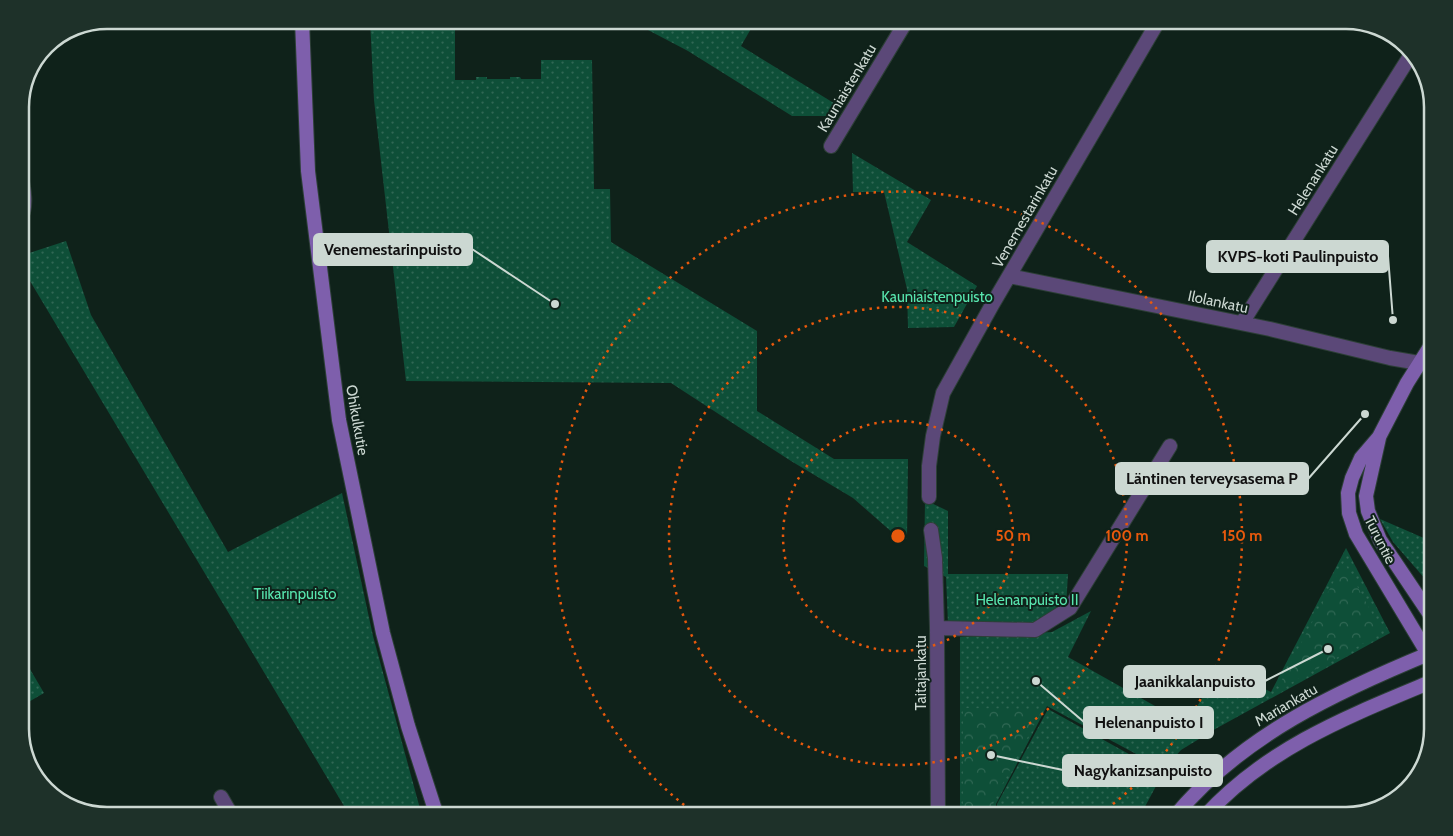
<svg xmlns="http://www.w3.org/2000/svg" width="1453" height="836" viewBox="0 0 1453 836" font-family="Cabin,sans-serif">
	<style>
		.grass { fill: url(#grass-dots) }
		.forest { fill: url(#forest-crowns) }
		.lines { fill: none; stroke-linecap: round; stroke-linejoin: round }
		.minor-casing { stroke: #2d3f37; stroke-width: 16 }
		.secondary-casing { stroke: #2d3f37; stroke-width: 16 }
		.minor { stroke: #5b4878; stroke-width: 14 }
		.secondary { stroke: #7e5fac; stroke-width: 14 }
		.ring { fill: none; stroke: #e8590c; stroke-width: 2.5; stroke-dasharray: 2.5 5 }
		.labels { text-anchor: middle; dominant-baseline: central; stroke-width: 4; stroke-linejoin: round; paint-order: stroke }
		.street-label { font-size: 15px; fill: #ccd8d2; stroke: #0f221a }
		.park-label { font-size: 15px; fill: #58e6af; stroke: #0f221a }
		.rim { fill: none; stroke: #ccd8d2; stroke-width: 2.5 }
		.centre { fill: #e8590c; stroke: #0f221a; stroke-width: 2.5 }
		.ring-label { font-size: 15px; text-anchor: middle; font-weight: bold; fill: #e8590c; stroke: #0f221a; stroke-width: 4; stroke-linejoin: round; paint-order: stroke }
		.leader { fill: none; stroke: #ccd8d2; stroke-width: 2 }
		.callout-dot { fill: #ccd8d2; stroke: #0f221a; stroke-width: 2 }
		.callout { fill: #ccd8d2; stroke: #ccd8d2; stroke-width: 2 }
		.callout-label { font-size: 16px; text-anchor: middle; font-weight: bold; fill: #111 }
	</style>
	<defs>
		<pattern id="grass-dots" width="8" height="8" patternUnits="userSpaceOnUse" patternTransform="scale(1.25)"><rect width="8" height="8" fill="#0e4f38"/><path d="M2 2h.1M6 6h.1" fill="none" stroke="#306854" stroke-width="1.8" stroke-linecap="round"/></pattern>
		<pattern id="forest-crowns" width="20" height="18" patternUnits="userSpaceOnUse" patternTransform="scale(1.25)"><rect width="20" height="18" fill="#0e4f38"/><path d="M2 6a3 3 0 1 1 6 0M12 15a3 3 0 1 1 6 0" fill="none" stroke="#306854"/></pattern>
	</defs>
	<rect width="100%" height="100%" fill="#0f221a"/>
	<path class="grass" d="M 370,20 L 540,20 L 540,28 L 455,29 L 455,80 L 476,80 L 476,77 L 487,77 L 487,79 L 510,79 L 510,77 L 520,77 L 521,79 L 541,79 L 541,60 L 592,60 L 594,189 L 610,189 L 611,242 L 757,331 L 757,411 L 834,459 L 908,459 L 907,539 L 901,540 L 853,498 L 791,461 L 671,383 L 406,381 L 374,100 Z
		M 648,20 L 756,20 L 741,46 L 837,105 L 829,116 L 792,116 L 688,51 L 648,30 Z
		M 852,153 L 931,200 L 907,242 L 977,286 L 954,327 L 908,328 L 907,289 L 884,192 L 853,192 Z
		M 66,241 L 91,315 L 228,552 L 342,493 L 373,636 L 422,816 L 350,816 L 24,271 L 20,256 Z
		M 925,500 L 948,511 L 948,574 L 1068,574 L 1066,607 L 1035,626 L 948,624 L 946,577 L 924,566 Z
		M 1380,519 L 1433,542 L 1433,588 L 1393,542 Z
		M 1346,548 L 1390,633 L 1217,728 L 1181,750 L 1164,769 L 1047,706 L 996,804 L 996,816 L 960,816 L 960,637 L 1052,632 L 1091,611 L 1068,657 L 1187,724 L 1221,665 L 1225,667 L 1230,683 L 1253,696 L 1259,686 L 1271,692 Z
		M 27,664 L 44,693 L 20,707 L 20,668 Z
		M 1048,709 L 1163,773 L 1140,816 L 997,816 L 997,804 Z"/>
	<path class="forest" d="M 1344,562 L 1380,628 L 1371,639 L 1283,687 L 1278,687 Z
		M 963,708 L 1043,709 L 992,803 L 992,816 L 963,816 Z"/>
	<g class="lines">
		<g class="minor-casing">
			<path id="minor" d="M 641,21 L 641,20
				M 831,146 L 907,20
				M 20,172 C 23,186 28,206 20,219
				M 1009,276 L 1270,329 L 1390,358 L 1419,363
				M 1242,323 L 1412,53
				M 929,497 L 929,466 L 933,436 L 943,393 L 992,305 L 1159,20
				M 931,530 L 935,558 L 937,628 L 938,816
				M 937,628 L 1035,630 L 1070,608 L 1170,446
				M 1428,654 L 1433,663
				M 221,797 L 232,816"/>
		</g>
		<g class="secondary-casing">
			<path id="secondary" d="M 302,20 L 308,171 L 339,420 L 383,633 L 408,726 L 437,816
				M 1379,438 L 1366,496 L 1368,511 L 1380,540 L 1433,619
				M 1428,654 L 1356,534 L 1349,513 L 1348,493 L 1352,478 L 1361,458 L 1379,437 L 1407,383 L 1433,342
				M 1175,816 C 1242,735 1338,691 1433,652
				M 1205,816 C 1268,747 1349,716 1433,681"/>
		</g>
		<use href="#minor" class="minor"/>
		<use href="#secondary" class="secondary"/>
	</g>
	<g class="ring">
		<circle cx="898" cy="536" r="115"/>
		<circle cx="898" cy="536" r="229"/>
		<path d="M696 814A344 344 0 1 1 1100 814"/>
	</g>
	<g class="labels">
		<g class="street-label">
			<text transform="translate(847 88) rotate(-59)">Kauniaistenkatu</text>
			<text transform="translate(1313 180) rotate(-58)">Helenankatu</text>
			<text transform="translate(1025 217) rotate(-60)">Venemestarinkatu</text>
			<text transform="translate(1218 302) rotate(12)">Ilolankatu</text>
			<text transform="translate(357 420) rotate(80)">Ohikulkutie</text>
			<text transform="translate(1380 540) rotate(63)">Turuntie</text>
			<text transform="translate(921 673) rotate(-90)">Taitajankatu</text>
			<text transform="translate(1286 705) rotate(-30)">Mariankatu</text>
		</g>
		<g class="park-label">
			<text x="937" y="297">Kauniaistenpuisto</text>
			<text x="295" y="594">Tiikarinpuisto</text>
			<text x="1027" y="600">Helenanpuisto II</text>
		</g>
	</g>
	<path d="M0 0H1453V836H0ZM107 29H1346A78 78 0 0 1 1424 107V729A78 78 0 0 1 1346 807H107A78 78 0 0 1 29 729V107A78 78 0 0 1 107 29Z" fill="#1e3129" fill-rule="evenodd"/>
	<path class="rim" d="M107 29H1346A78 78 0 0 1 1424 107V729A78 78 0 0 1 1346 807H107A78 78 0 0 1 29 729V107A78 78 0 0 1 107 29Z"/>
	<circle cx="898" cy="536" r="8" class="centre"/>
	<g class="ring-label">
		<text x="1013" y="541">50 m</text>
		<text x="1127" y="541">100 m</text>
		<text x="1242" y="541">150 m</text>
	</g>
	<path class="leader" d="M555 304L472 249M1393 320L1388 256M1365 414L1308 479M1328 649L1265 681M1036 681L1084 722M991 755L1063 770"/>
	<g class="callout-dot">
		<circle cx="555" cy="304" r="5"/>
		<circle cx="1393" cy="320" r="5"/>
		<circle cx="1365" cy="414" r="5"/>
		<circle cx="1328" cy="649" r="5"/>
		<circle cx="1036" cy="681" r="5"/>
		<circle cx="991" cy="755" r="5"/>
	</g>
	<g class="callout">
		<rect x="314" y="234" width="158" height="31" rx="5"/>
		<rect x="1207" y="241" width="181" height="31" rx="5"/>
		<rect x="1116" y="463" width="192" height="31" rx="5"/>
		<rect x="1124" y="666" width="141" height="31" rx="5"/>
		<rect x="1084" y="707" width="129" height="31" rx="5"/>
		<rect x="1063" y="755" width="159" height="31" rx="5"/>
	</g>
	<g class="callout-label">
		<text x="393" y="255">Venemestarinpuisto</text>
		<text x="1298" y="262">KVPS-koti Paulinpuisto</text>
		<text x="1212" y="484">Läntinen terveysasema P</text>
		<text x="1195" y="687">Jaanikkalanpuisto</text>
		<text x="1149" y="728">Helenanpuisto I</text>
		<text x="1143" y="776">Nagykanizsanpuisto</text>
	</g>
</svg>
